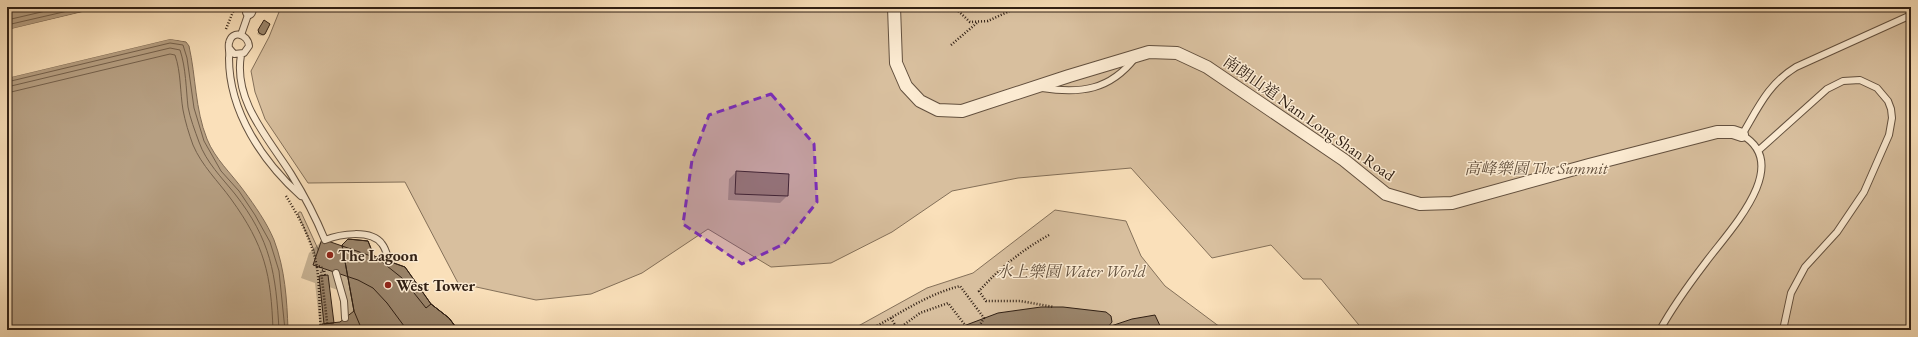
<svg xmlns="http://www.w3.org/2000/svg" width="1918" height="337" viewBox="0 0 1918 337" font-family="'EB Garamond','Noto Serif TC',serif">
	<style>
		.green { fill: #d8bf9e; stroke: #847059 }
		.water { fill: #b69f82; stroke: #816c56 }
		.pier { fill: #fae0ba }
		.shadow { fill: #0003; fill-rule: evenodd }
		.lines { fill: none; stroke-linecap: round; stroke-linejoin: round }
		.shore { stroke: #74604b; stroke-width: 1 }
		.building { fill: #9a846a; stroke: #312014 }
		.lane-casing { stroke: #63503e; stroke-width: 8 }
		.street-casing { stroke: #63503e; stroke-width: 14 }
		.path { stroke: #312014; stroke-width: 2.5; stroke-dasharray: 1 2; stroke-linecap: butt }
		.lane { stroke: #fcebd2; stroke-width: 6 }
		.street { stroke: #fcebd2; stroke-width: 12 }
		.marked { fill: #7b2cbf; fill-opacity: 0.2; stroke: #7b2cbf; stroke-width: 3; stroke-dasharray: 8 5; stroke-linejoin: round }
		.poi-dot { fill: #8f2418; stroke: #fcebd2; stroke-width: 1.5 }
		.labels { text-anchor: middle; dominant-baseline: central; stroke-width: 3; stroke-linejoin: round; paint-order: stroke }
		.street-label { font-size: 16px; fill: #312014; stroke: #fcebd2 }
		.park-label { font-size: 16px; font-style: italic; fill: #63503d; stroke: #fcebd2 }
		.poi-label { font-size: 16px; font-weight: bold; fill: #312014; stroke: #fcebd2; text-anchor: start }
	</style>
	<rect width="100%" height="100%" fill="#fae0ba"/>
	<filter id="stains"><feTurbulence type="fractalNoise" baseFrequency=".005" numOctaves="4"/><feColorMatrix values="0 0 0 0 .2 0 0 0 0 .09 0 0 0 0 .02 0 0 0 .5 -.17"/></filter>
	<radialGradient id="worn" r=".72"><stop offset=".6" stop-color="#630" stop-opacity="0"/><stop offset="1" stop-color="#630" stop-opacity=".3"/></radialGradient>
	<path class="green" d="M 281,7 L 1911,7 L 1911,330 L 1363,330 L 1321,279 L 1303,279 L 1271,245 L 1212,258 L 1131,168 L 1018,178 L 952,191 L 892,232 L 831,263 L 771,267 L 708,229 L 642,273 L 591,294 L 536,300 L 458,283 L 405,182 L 308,183 L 265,119 L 255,92 L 251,71 L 269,37 Z
		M 1055,210 L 1126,221 L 1141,256 L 1165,286 L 1224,330 L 851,330 L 927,288 L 973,273 Z
		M 299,212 L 301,212 L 318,249 L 322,264 L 317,264 L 314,250 L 298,214 Z"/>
	<path class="water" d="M 7,7 L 102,7 L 7,30 Z
		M 170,39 L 186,42 L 189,46 C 196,77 195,109 207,139 C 215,159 231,173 244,191 C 255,206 267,223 274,240 C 285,269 287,300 288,330 L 7,330 L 7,78 Z"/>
	<path class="pier" d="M 104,7 L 103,9 L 7,32 L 7,30 Z
		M 169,37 L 185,39 L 185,41 L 170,39 L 7,78 L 7,76 Z"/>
	<path class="shadow" d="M 264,22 L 264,34 L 261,36 L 257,34 Z
		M 736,172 L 787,196 L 780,203 L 728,200 L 729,179 Z
		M 323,240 L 373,257 L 457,330 L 318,330 L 320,328 L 315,283 L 301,278 L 309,253 ZM 329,287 L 338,290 L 343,320 L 340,323 L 333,324 Z"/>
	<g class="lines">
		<path class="shore" d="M 7,20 L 63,7
			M 7,25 L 85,7
			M 7,82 L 170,43 L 183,45 L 187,58 L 194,108 L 204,141 L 221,171 L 239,191 L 255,215 L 270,242 L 279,271 L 285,330
			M 7,87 L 170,48 L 180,50 C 186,68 186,89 188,107 C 190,118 195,131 199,142 C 206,162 222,178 235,194 C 271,240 276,274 279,330
			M 7,93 L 170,54 L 175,55 C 181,72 180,92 183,110 C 185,121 189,134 193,145 C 202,166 218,181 231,199 C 265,246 271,274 273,330"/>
	</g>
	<path class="building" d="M 264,20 L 270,24 L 265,34 L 263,35 L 259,33 L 258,30 Z
		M 736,171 L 789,174 L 788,196 L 735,194 Z
		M 322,239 L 371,256 L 382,262 L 402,278 L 426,308 L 431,304 L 449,318 L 458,330 L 407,330 L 387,303 L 373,288 L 358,280 L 313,265 Z
		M 348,239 L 368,241 L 374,256 L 405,267 L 431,304 L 449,318 L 458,330 L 324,330 L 322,324 L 340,322 L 354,311 L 342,245 Z
		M 348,239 L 368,241 L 374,256 L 405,267 L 431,304 L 449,318 L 458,330 L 362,330 L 354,311 L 342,245 Z
		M 328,275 L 334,323 L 324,324 L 319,276 Z
		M 1041,307 L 1063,307 L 1106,312 L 1111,316 L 1112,322 L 1108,327 L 1099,330 L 953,330 L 998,313 Z
		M 1155,315 L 1162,330 L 1099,330 L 1132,319 Z"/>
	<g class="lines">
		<g class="lane-casing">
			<path id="lane" d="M 241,35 L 249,12
				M 230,49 L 234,54 L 244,53 L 249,46 C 248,34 232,29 229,43 C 228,47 230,53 229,58 C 229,112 263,162 301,196
				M 241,55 C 233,101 269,139 291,174 C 304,195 316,218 325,240 C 340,234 371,229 382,244 C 386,249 387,255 389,261
				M 1042,88 C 1081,94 1110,90 1135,58
				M 1759,150 L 1827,89 L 1843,81 L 1860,80 L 1877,88 L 1888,101 L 1891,109 L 1892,118 L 1889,135 L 1864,192 L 1837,232 L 1805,267 L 1791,293 L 1783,330
				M 336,273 L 344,301 L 345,318
				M 1660,330 C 1673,306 1690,283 1706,262 C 1728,232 1794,165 1742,135 C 1758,108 1768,84 1796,67 L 1911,15"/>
		</g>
		<g class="street-casing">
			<path id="street" d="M 894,7 L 896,63 L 906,86 L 920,101 L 938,110 L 962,111 L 1069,76 L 1149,52 L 1177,53 L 1207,67 L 1344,160 L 1386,194 L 1420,204 L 1452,203 L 1589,165 L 1717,132 L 1733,132 L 1742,135
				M 249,12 L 251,7"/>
		</g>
		<path class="path" d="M 954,7 L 970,22 L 988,21 L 1018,7
			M 226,29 L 235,7
			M 951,45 L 978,22
			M 286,196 C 299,217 313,242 317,268 C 320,288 319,309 321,330
			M 1049,235 C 1022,250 1000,268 979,291 L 986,301 L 1020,301 L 1054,307
			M 316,267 L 321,266 L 322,270
			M 325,275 L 324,270 L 321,271 L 328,330 L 332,329 L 331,323
			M 891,318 L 898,330
			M 869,330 C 900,314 925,295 960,286 L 984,318 L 977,330
			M 897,330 L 920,313 L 948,303 L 965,325"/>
		<use href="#lane" class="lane"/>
		<use href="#street" class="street"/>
	</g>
	<path class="marked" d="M 771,94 L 814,144 L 817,202 L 784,244 L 742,264 L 683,224 L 692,160 L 709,115 Z"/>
	<g class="poi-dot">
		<circle cx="330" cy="255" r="4"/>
		<circle cx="388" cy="285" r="4"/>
	</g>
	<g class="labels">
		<g class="street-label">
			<text transform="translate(1309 118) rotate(35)">南朗山道 Nam Long Shan Road</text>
		</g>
		<g class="park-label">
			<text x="1536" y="168">高峰樂園 The Summit</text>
			<text x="1071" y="271">水上樂園 Water World</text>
		</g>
		<g class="poi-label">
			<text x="338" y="255">The Lagoon</text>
			<text x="396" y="285">West Tower</text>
		</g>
	</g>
	<rect width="1918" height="337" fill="none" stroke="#fae0ba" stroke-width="24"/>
	<rect x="8" y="8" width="1902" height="321" fill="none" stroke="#312014" stroke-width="2"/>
	<rect x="12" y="12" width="1894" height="313" fill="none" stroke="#312014"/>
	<rect width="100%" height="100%" filter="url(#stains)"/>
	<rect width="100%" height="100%" fill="url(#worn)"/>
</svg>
